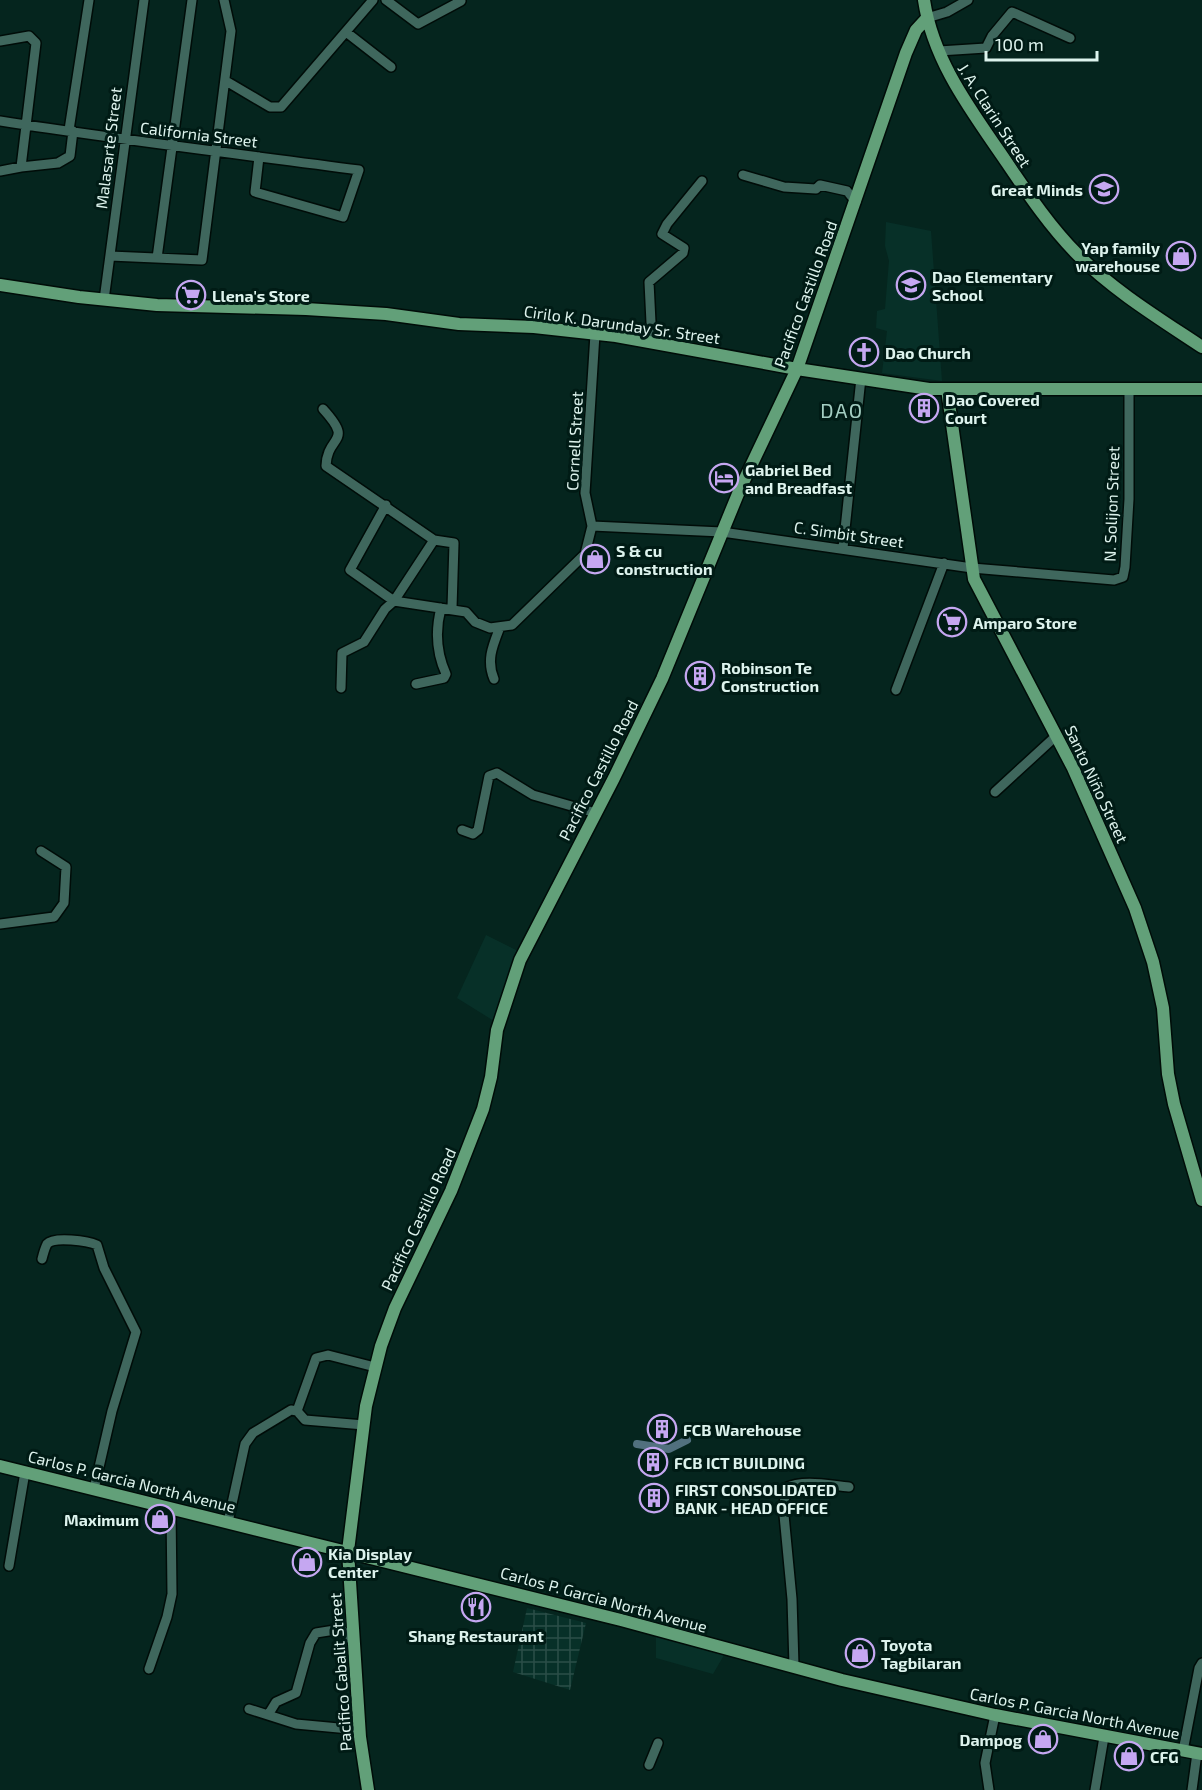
<svg xmlns="http://www.w3.org/2000/svg" width="1202" height="1790" viewBox="0 0 1202 1790" font-family="'Exo 2',sans-serif">
	<style>
		.built { fill: #073028 }
		.industrial { fill: url(#industrial-grid) }
		.lines { fill: none; stroke-linecap: round; stroke-linejoin: round }
		.canal { stroke: #51707e; stroke-width: 8 }
		.minor-casing { stroke: #000c08; stroke-width: 12 }
		.major-casing { stroke: #000c08; stroke-width: 15 }
		.minor { stroke: #3f675d; stroke-width: 9 }
		.major { stroke: #62a079; stroke-width: 12 }
		.labels { text-anchor: middle; dominant-baseline: central; stroke-width: 6; stroke-linejoin: round; paint-order: stroke }
		.street-label { font-size: 16px; fill: #ddf3ed; stroke: #001b15 }
		.poi-label { font-size: 16px; font-weight: bold; fill: #ddf3ed; stroke: #001b15; text-anchor: start }
		.quarter-label { font-size: 20px; letter-spacing: 1.5px; fill: #a3cec2; stroke: #001b15 }
	</style>
	<defs>
		<pattern id="industrial-grid" width="8" height="8" patternUnits="userSpaceOnUse" patternTransform="scale(1.5)"><rect width="8" height="8" fill="#073028"/><path d="M0 4h8M4 0v8" fill="none" stroke="#2b4e48"/></pattern>
	</defs>
	<rect width="100%" height="100%" fill="#05251e"/>
	<path class="built" d="M 886,222 L 931,231 L 942,381 L 882,373 L 887,331 L 876,328 L 877,311 L 885,309 L 889,261 L 885,246 Z
		M 486,935 L 518,951 L 494,1021 L 457,998 Z
		M 656,1632 L 727,1650 L 713,1674 L 656,1658 Z"/>
	<path class="industrial" d="M 527,1608 L 586,1623 L 570,1690 L 513,1672 Z"/>
	<g class="lines">
		<path class="canal" d="M 637,1444 L 669,1449 L 687,1440"/>
		<g class="minor-casing">
			<path id="minor" d="M 386,0 L 418,24 L 461,1
				M 927,18 L 947,12 L 968,0
				M 346,32 L 391,67
				M 0,41 L 29,36 L 36,43 L 21,167 L 0,171
				M 939,51 L 986,48 L 992,36 L 1012,12 L 1070,38
				M 226,81 L 270,107 L 281,107 L 373,0
				M 0,121 C 119,140 239,154 359,170 L 343,217 L 255,192 L 259,157
				M 69,130 L 89,0
				M 21,167 L 58,163 L 70,156 L 73,131
				M 743,175 L 784,187 L 816,189 L 820,185 L 847,191 L 856,202
				M 110,256 L 202,260 L 231,31 L 224,0
				M 157,258 L 192,0
				M 104,300 L 144,0
				M 652,343 L 649,282 L 683,253 L 684,248 L 662,234 L 667,224 L 702,181
				M 323,409 C 355,444 327,434 326,466 L 434,540 L 394,601 L 350,570 L 386,505
				M 592,526 L 722,532 L 972,568 L 1114,580 L 1123,577 L 1125,567 L 1129,499 L 1129,388
				M 434,540 L 454,543 L 452,608
				M 843,548 L 861,378
				M 494,679 C 486,660 493,645 500,627
				M 416,684 L 444,678 L 446,674 C 436,652 435,631 441,608
				M 341,688 L 342,653 L 364,642 L 385,609 L 394,601 L 466,612 L 475,622 L 490,628 L 512,625 L 585,554 L 592,526 L 585,493 L 595,334
				M 896,690 L 944,563
				M 995,792 L 1056,736
				M 462,830 L 473,834 L 478,830 L 489,776 L 497,773 L 533,795 L 596,813
				M 0,924 L 54,917 L 64,903 L 66,867 L 41,851
				M 42,1259 C 43,1255 45,1248 47,1244 C 54,1236 88,1241 97,1245 L 104,1268 L 136,1332 L 112,1411 L 94,1489
				M 364,1425 L 305,1420 L 297,1411 L 316,1358 L 328,1355 L 375,1367
				M 228,1522 L 245,1444 L 253,1433 L 291,1410 L 297,1411
				M 9,1566 L 25,1472
				M 794,1666 L 792,1599 L 784,1515 L 785,1488 C 804,1479 828,1485 849,1487
				M 149,1669 L 167,1617 L 172,1594 L 171,1508
				M 249,1709 L 296,1724 L 360,1730
				M 268,1715 L 276,1702 L 296,1693 L 310,1643 L 316,1633 L 341,1629 L 353,1642
				M 1183,1751 L 1199,1668 L 1202,1663
				M 649,1765 L 658,1743
				M 989,1790 L 985,1763 L 995,1715
				M 1095,1790 L 1104,1737
				M 1192,1790 L 1197,1753"/>
		</g>
		<g class="major-casing">
			<path id="major" d="M 924,0 C 933,60 970,109 1003,157 C 1026,191 1049,226 1078,255 C 1114,291 1160,319 1202,347
				M 0,285 L 79,297 L 157,305 L 306,309 L 386,314 L 459,324 L 534,327 L 616,336 L 797,369 L 929,389 L 1202,389
				M 947,389 L 974,579 L 1073,768 L 1135,908 L 1153,962 L 1163,1008 L 1168,1074 L 1174,1104 L 1202,1200
				M 0,1466 L 621,1620 L 842,1680 L 995,1715 L 1202,1754
				M 368,1790 L 360,1737 L 348,1551 L 366,1406 L 381,1346 L 395,1308 L 451,1191 L 483,1109 L 491,1077 L 497,1030 L 520,960 L 614,778 L 662,679 L 740,489 L 797,369 L 906,53 L 916,30 L 927,18"/>
		</g>
		<use href="#minor" class="minor"/>
		<use href="#major" class="major"/>
	</g>
	<defs>
		<g id="school-ring" transform="scale(1.5)"><circle r="9.5" fill="#001b15" stroke="#c5a7f1" stroke-width="1.5"/><path d="M0-5L7-2L0 1L-7-2ZM-4 1L0 2.5L4 1V4Q0 6-4 4Z" fill="#c5a7f1"/></g>
		<g id="shop-ring" transform="scale(1.5)"><circle r="9.5" fill="#001b15" stroke="#c5a7f1" stroke-width="1.5"/><path d="M-5-2.5h2.3a2.7 3.5 0 0 1 5.4 0H5L5.5 6h-11ZM-1.5-2.5h3a1.5 2.3 0 0 0-3 0Z" fill="#c5a7f1"/></g>
		<g id="supermarket-ring" transform="scale(1.5)"><circle r="9.5" fill="#001b15" stroke="#c5a7f1" stroke-width="1.5"/><path d="M-6-5.5h2.5l.6 2H6L4.5 2H-2.5L-4.4-4H-6ZM-1.5 3.2a1.3 1.3 0 1 0 .1 0ZM3 3.2a1.3 1.3 0 1 0 .1 0Z" fill="#c5a7f1"/></g>
		<g id="church-ring" transform="scale(1.5)"><circle r="9.5" fill="#001b15" stroke="#c5a7f1" stroke-width="1.5"/><path d="M-1.2-6h2.4v3.5h3.3v2.4h-3.3V6h-2.4V-.1h-3.3v-2.4h3.3Z" fill="#c5a7f1"/></g>
		<g id="building-ring" transform="scale(1.5)"><circle r="9.5" fill="#001b15" stroke="#c5a7f1" stroke-width="1.5"/><path d="M-4-6H4V6H1V3H-1V6H-4ZM-2.5-4.3h1.7v1.8h-1.7ZM.8-4.3h1.7v1.8H.8ZM-2.5-1h1.7V.8h-1.7ZM.8-1h1.7V.8H.8Z" fill="#c5a7f1"/></g>
		<g id="hotel-ring" transform="scale(1.5)"><circle r="9.5" fill="#001b15" stroke="#c5a7f1" stroke-width="1.5"/><path d="M-6-4.5h1.5V1H6V5H4.5V3h-9V5H-6ZM-4 0a1.8 1.8 0 1 1 3.6 0ZM.5 0V-2.5h3Q6-2.5 6 0Z" fill="#c5a7f1"/></g>
		<g id="restaurant-ring" transform="scale(1.5)"><circle r="9.5" fill="#001b15" stroke="#c5a7f1" stroke-width="1.5"/><path d="M-5-6h1v4h1v-4h1v4h1v-4h1v5L-1.5 .5V6h-2V.5L-5-1ZM5-6V6H3V1.5H1.5Q1.5-4 5-6Z" fill="#c5a7f1"/></g>
	</defs>
	<g fill-rule="evenodd">
		<use href="#school-ring" x="1104" y="189"/>
		<use href="#shop-ring" x="1181" y="256"/>
		<use href="#school-ring" x="911" y="285"/>
		<use href="#supermarket-ring" x="191" y="295"/>
		<use href="#church-ring" x="864" y="352"/>
		<use href="#building-ring" x="924" y="408"/>
		<use href="#hotel-ring" x="724" y="478"/>
		<use href="#shop-ring" x="595" y="559"/>
		<use href="#supermarket-ring" x="952" y="622"/>
		<use href="#building-ring" x="700" y="676"/>
		<use href="#building-ring" x="662" y="1429"/>
		<use href="#building-ring" x="653" y="1462"/>
		<use href="#building-ring" x="654" y="1498"/>
		<use href="#shop-ring" x="160" y="1519"/>
		<use href="#shop-ring" x="307" y="1562"/>
		<use href="#restaurant-ring" x="476" y="1607"/>
		<use href="#shop-ring" x="860" y="1653"/>
		<use href="#shop-ring" x="1043" y="1739"/>
		<use href="#shop-ring" x="1129" y="1756"/>
	</g>
	<g class="labels">
		<g class="street-label">
			<text transform="translate(995 115) rotate(57)">J. A. Clarin Street</text>
			<text transform="translate(199 134) rotate(7)">California Street</text>
			<text transform="translate(108 148) rotate(-83)">Malasarte Street</text>
			<text transform="translate(805 294) rotate(-70)">Pacifico Castillo Road</text>
			<text transform="translate(622 324) rotate(8)">Cirilo K. Darunday Sr. Street</text>
			<text transform="translate(574 441) rotate(-87)">Cornell Street</text>
			<text transform="translate(1111 504) rotate(-88)">N. Solijon Street</text>
			<text transform="translate(849 534) rotate(8)">C. Simbit Street</text>
			<text transform="translate(598 770) rotate(-63)">Pacifico Castillo Road</text>
			<text transform="translate(1097 784) rotate(65)">Santo Niño Street</text>
			<text transform="translate(418 1219) rotate(-65)">Pacifico Castillo Road</text>
			<text transform="translate(132 1481) rotate(14)">Carlos P. Garcia North Avenue</text>
			<text transform="translate(604 1599) rotate(15)">Carlos P. Garcia North Avenue</text>
			<text transform="translate(340 1672) rotate(-94)">Pacifico Cabalit Street</text>
			<text transform="translate(1075 1713) rotate(11)">Carlos P. Garcia North Avenue</text>
		</g>
		<g class="poi-label">
			<text x="1083" y="189" text-anchor="end">Great Minds</text>
			<text x="1160" y="247" text-anchor="end">Yap family<tspan x="1160" dy="18">warehouse</tspan></text>
			<text x="932" y="276">Dao Elementary<tspan x="932" dy="18">School</tspan></text>
			<text x="212" y="295">Llena's Store</text>
			<text x="885" y="352">Dao Church</text>
			<text x="945" y="399">Dao Covered<tspan x="945" dy="18">Court</tspan></text>
			<text x="745" y="469">Gabriel Bed<tspan x="745" dy="18">and Breadfast</tspan></text>
			<text x="616" y="550">S &amp; cu<tspan x="616" dy="18">construction</tspan></text>
			<text x="973" y="622">Amparo Store</text>
			<text x="721" y="667">Robinson Te<tspan x="721" dy="18">Construction</tspan></text>
			<text x="683" y="1429">FCB Warehouse</text>
			<text x="674" y="1462">FCB ICT BUILDING</text>
			<text x="675" y="1489">FIRST CONSOLIDATED<tspan x="675" dy="18">BANK - HEAD OFFICE</tspan></text>
			<text x="139" y="1519" text-anchor="end">Maximum</text>
			<text x="328" y="1553">Kia Display<tspan x="328" dy="18">Center</tspan></text>
			<text x="476" y="1635" text-anchor="middle">Shang Restaurant</text>
			<text x="881" y="1644">Toyota<tspan x="881" dy="18">Tagbilaran</tspan></text>
			<text x="1022" y="1739" text-anchor="end">Dampog</text>
			<text x="1150" y="1756">CFG</text>
		</g>
		<g class="quarter-label">
			<text x="842" y="410">DAO</text>
		</g>
	</g>
	<path d="M986 51v9h111v-9" fill="none" stroke="#ddf3ed" stroke-width="3"/>
	<text x="995" y="51" font-size="18" fill="#ddf3ed" stroke="#001b15" stroke-width="4.5" paint-order="stroke">100 m</text>
</svg>
